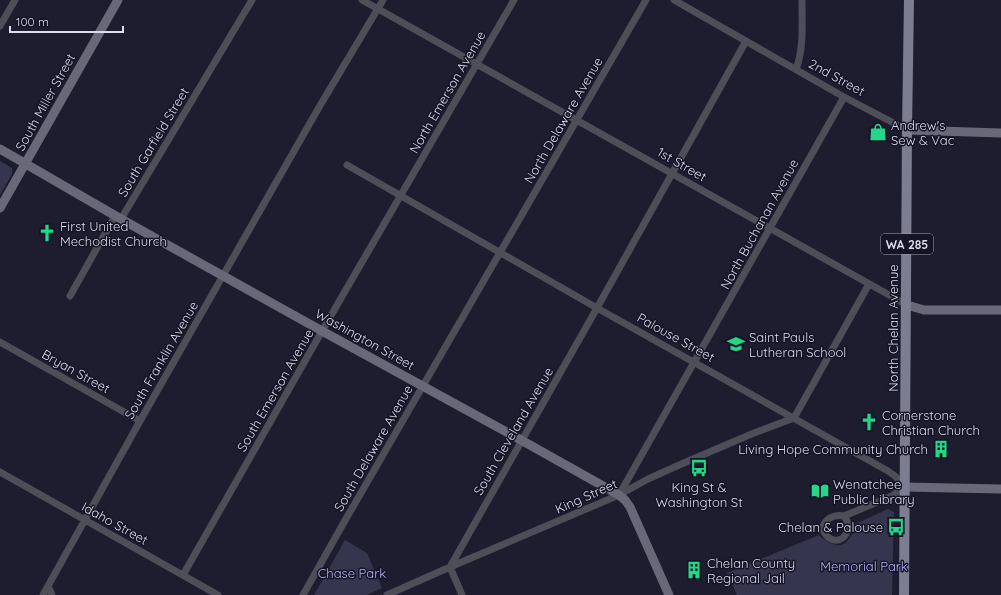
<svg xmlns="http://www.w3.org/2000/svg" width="1001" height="595" viewBox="0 0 1001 595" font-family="Quicksand,sans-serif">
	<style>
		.green { fill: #36354e }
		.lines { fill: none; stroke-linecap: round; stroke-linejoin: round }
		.street { stroke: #4e4e58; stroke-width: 7 }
		.secondary { stroke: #696879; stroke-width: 9 }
		.primary { stroke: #7d7d91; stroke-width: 10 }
		.labels { text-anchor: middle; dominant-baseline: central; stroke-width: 3; stroke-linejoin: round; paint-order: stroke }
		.shield { fill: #151326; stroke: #a1a0b0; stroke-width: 1 }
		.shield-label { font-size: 12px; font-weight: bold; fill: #ddddeb }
		.street-label { font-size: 13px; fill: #ddddeb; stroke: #151326 }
		.poi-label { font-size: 13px; fill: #ddddeb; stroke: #151326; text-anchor: start }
		.park-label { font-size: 13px; fill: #bab6fe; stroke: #151326 }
	</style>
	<rect width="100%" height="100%" fill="#1e1d30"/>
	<path class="green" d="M 0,161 L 12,168 L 12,174 L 0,195 Z
		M 888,509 L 894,512 L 892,595 L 737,595 L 727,573 L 819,535 C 828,543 842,552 850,537 C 853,532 854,531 853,525 Z
		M 345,540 L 367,553 L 382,588 L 367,595 L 314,595 Z"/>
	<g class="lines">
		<path class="street" d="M 362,0 L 907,305
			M 674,0 L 844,97 L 907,130
			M 0,26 L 15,0
			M 796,69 C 804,50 802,21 802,0
			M 347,165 L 597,308 L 888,471 L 895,476 L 905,487 L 892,496 L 844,516 C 833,514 825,519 822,529 C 835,554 857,532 844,516
			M 121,219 L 252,0
			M 70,296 L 115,216
			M 0,342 L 140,421
			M 794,418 L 869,284
			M 0,472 L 218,595
			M 619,495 L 844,97
			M 183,575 L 322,331 L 514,0
			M 48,586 L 52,595
			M 43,595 L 140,421 L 318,109 L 383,0
			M 303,595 L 343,524 L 646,0
			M 387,595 L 450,567 L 619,495 L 648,479 L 686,462 L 754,433 L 794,418
			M 462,595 L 450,567 L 597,308 L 746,41"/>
		<path class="secondary" d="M 907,130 L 1001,133
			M 0,149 L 121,219 L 322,331 L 521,440 L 619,495 L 625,500 L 630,507 L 669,595
			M 0,208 L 118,0
			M 907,305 L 924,310 L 1001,310
			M 905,487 L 1001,489"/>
		<path class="primary" d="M 904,595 L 907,130 L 909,0"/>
	</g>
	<defs>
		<g id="shop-bare" transform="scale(1.38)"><path d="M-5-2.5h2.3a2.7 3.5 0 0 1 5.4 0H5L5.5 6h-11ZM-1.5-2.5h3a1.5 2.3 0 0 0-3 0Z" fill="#22d887" stroke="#151326" stroke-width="2.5" paint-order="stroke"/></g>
		<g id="church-bare" transform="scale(1.38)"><path d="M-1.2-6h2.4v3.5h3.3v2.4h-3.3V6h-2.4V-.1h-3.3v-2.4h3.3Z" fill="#22d887" stroke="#151326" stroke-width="2.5" paint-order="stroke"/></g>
		<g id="school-bare" transform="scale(1.38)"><path d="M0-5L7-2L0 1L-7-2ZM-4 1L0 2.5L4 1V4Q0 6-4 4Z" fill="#22d887" stroke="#151326" stroke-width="2.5" paint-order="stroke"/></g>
		<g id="building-bare" transform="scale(1.38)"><path d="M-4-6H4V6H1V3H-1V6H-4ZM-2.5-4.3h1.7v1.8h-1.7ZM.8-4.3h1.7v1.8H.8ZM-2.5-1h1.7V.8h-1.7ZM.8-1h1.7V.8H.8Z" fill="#22d887" stroke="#151326" stroke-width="2.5" paint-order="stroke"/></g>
		<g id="bus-bare" transform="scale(1.38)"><path d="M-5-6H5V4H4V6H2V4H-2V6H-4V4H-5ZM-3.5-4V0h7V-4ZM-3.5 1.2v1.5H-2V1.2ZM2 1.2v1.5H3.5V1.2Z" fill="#22d887" stroke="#151326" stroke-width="2.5" paint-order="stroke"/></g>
		<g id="library-bare" transform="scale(1.38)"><path d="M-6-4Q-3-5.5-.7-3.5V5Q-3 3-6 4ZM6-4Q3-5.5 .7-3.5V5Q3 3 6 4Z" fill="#22d887" stroke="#151326" stroke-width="2.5" paint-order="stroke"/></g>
	</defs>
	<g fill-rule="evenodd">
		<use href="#shop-bare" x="878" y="132"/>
		<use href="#church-bare" x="47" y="233"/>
		<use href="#school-bare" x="736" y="344"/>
		<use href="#church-bare" x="869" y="422"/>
		<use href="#building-bare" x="941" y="449"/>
		<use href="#bus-bare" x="699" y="468"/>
		<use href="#library-bare" x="820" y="491"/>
		<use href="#bus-bare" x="896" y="527"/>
		<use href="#building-bare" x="694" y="570"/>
	</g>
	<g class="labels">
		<rect class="shield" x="881" y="234" width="52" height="20" rx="3"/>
		<g class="shield-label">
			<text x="907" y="244">WA 285</text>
		</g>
		<g class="street-label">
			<text transform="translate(837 77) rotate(29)">2nd Street</text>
			<text transform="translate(447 92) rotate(-60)">North Emerson Avenue</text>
			<text transform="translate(45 102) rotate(-61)">South Miller Street</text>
			<text transform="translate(563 120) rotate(-60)">North Delaware Avenue</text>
			<text transform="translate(153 142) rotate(-59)">South Garfield Street</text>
			<text transform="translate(682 164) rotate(30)">1st Street</text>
			<text transform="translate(759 224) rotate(-61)">North Buchanan Avenue</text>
			<text transform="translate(893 328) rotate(-90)">North Chelan Avenue</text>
			<text transform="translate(676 337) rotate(29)">Palouse Street</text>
			<text transform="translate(365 339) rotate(29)">Washington Street</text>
			<text transform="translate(161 360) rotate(-60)">South Franklin Avenue</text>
			<text transform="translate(76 371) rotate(29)">Bryan Street</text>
			<text transform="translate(275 390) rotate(-60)">South Emerson Avenue</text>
			<text transform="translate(513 431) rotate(-60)">South Cleveland Avenue</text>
			<text transform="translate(373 448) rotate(-60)">South Delaware Avenue</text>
			<text transform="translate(586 496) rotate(-24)">King Street</text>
			<text transform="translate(115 523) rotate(29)">Idaho Street</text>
		</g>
		<g class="poi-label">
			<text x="891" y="125">Andrew's<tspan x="891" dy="15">Sew &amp; Vac</tspan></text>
			<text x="60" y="226">First United<tspan x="60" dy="15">Mechodist Church</tspan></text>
			<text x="749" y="337">Saint Pauls<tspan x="749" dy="15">Lutheran School</tspan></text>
			<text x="882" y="415">Cornerstone<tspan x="882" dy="15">Christian Church</tspan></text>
			<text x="928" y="449" text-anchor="end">Living Hope Community Church</text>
			<text x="833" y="484">Wenatchee<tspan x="833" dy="15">Public Library</tspan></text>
			<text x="699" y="487" text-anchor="middle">King St &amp;<tspan x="699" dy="15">Washington St</tspan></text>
			<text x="883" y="527" text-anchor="end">Chelan &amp; Palouse</text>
			<text x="707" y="563">Chelan County<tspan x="707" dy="15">Regional Jail</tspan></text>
		</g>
		<g class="park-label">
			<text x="864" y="566">Memorial Park</text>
			<text x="352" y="573">Chase Park</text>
		</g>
	</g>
	<path d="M10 26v6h113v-6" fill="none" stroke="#ddddeb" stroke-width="2"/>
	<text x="16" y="26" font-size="12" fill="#ddddeb" stroke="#151326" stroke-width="3" paint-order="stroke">100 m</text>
</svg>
